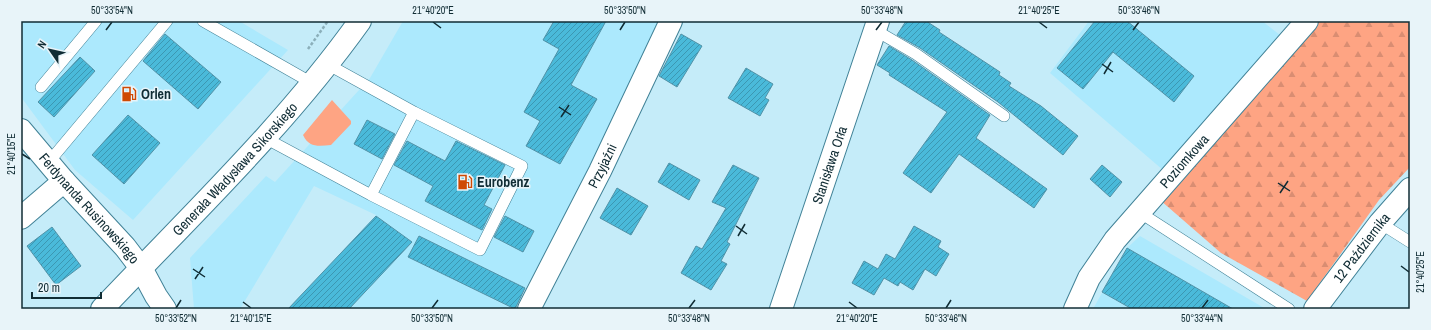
<svg xmlns="http://www.w3.org/2000/svg" width="1431" height="330" viewBox="0 0 1431 330" font-family="'Archivo Narrow',sans-serif">
	<style>
		.built { fill: #ace9fd }
		.grass { fill: #fea483 }
		.forest { fill: url(#forest-firs) }
		.building { fill: url(#building-hatch); stroke: #5192a7 }
		.lines { fill: none; stroke-linecap: round; stroke-linejoin: round }
		.lane-casing { stroke: #418297; stroke-width: 12 }
		.street-casing { stroke: #418297; stroke-width: 24 }
		.secondary-casing { stroke: #418297; stroke-width: 24 }
		.path { stroke: #8bafba; stroke-width: 2.5; stroke-dasharray: 3 2; stroke-linecap: butt }
		.lane { stroke: #fff; stroke-width: 11 }
		.street { stroke: #fff; stroke-width: 22 }
		.secondary { stroke: #fff; stroke-width: 22 }
		.ticks { fill: none; stroke: #102c34; stroke-width: 1.5 }
		.labels { text-anchor: middle; dominant-baseline: central; stroke-width: 3; stroke-linejoin: round; paint-order: stroke }
		.poi-label { font-size: 14px; font-weight: bold; fill: #102c34; stroke: #e8f4f9; text-anchor: start }
		.street-label { font-size: 14px; fill: #102c34; stroke: #e8f4f9 }
		.neatline { fill: none; stroke: #102c34; stroke-width: 1.5 }
		.ticks-label { font-size: 10px; text-anchor: middle; fill: #102c34 }
	</style>
	<defs>
		<pattern id="forest-firs" width="22" height="20" patternUnits="userSpaceOnUse"><rect width="22" height="20" fill="#fea483"/><path d="M5 1l3.5 6h-7zM16 11l3.5 6h-7z" fill="#d98d72"/></pattern>
		<pattern id="building-hatch" width="6" height="6" patternUnits="userSpaceOnUse"><rect width="6" height="6" fill="#4abada"/><path d="M-1 1l2-2M0 6l6-6M5 7l2-2" fill="none" stroke="#3c97b2"/></pattern>
	</defs>
	<rect width="100%" height="100%" fill="#c5ecf9"/>
	<path class="built" d="M 21,21 L 239,21 L 288,50 L 133,220 L 75,170 L 21,97 Z
		M 403,21 L 663,21 L 580,191 L 514,309 L 288,309 L 376,215 L 314,186 L 240,309 L 194,309 L 190,258 L 266,176 L 275,182 L 370,78 Z
		M 1089,21 L 1262,21 L 1280,35 L 1163,170 L 1050,73 Z
		M 1140,236 L 1266,309 L 1093,309 L 1127,248 Z"/>
	<path class="grass" d="M 332,100 L 351,121 L 351,124 L 331,145 C 319,146 309,148 303,135 Z"/>
	<path class="forest" d="M 1303,21 L 1410,21 L 1410,167 L 1379,200 L 1307,301 L 1221,253 L 1160,200 Z"/>
	<path class="building" d="M 554,21 L 606,21 L 571,85 L 597,99 L 560,164 L 526,146 L 540,121 L 524,112 L 559,49 L 543,40 Z
		M 906,21 L 926,21 L 940,30 L 939,32 L 1000,72 L 999,75 L 1011,83 L 1009,86 L 1041,106 L 1078,136 L 1063,155 L 998,102 L 920,48 L 897,35 Z
		M 1095,21 L 1127,21 L 1194,76 L 1174,102 L 1113,52 L 1083,89 L 1057,68 Z
		M 165,34 L 221,82 L 198,109 L 143,61 Z
		M 681,34 L 702,46 L 677,87 L 659,76 Z
		M 889,46 L 912,60 L 990,115 L 976,138 L 1047,189 L 1034,208 L 959,154 L 931,193 L 903,173 L 947,112 L 889,75 L 890,73 L 877,65 Z
		M 80,57 L 95,71 L 54,117 L 38,102 Z
		M 746,68 L 773,84 L 765,98 L 769,100 L 760,116 L 728,98 Z
		M 128,115 L 160,143 L 124,184 L 92,155 Z
		M 367,120 L 395,134 L 382,159 L 354,144 Z
		M 407,141 L 445,161 L 456,141 L 505,165 L 484,205 L 492,209 L 482,230 L 425,201 L 433,186 L 394,165 Z
		M 669,163 L 700,180 L 689,200 L 658,182 Z
		M 733,165 L 759,178 L 727,242 L 730,244 L 721,261 L 727,264 L 711,290 L 681,273 L 696,246 L 702,249 L 726,208 L 712,202 Z
		M 1102,165 L 1122,182 L 1110,197 L 1090,179 Z
		M 617,188 L 648,206 L 631,235 L 600,218 Z
		M 376,216 L 412,242 L 349,309 L 288,309 Z
		M 505,216 L 534,231 L 523,252 L 494,237 Z
		M 914,226 L 941,241 L 938,247 L 949,254 L 936,276 L 925,269 L 913,290 L 900,282 L 898,286 L 884,278 L 874,295 L 852,283 L 864,261 L 878,269 L 886,254 L 895,259 Z
		M 52,227 L 81,266 L 56,285 L 27,246 Z
		M 419,236 L 525,288 L 515,309 L 408,257 Z
		M 1127,248 L 1233,309 L 1132,309 L 1102,292 Z"/>
	<g class="lines">
		<g class="lane-casing">
			<path id="lane" d="M 203,21 L 312,83
				M 875,30 L 916,54 L 1004,116
				M 41,87 L 96,21
				M 265,138 L 371,195 L 414,112 L 327,64
				M 48,163 L 167,21
				M 371,195 L 480,250 L 522,166 L 414,112
				M 1139,212 L 1289,309
				M 1380,223 L 1410,242"/>
		</g>
		<g class="street-casing">
			<g id="street">
				<path id="s1" d="M 21,130 L 64,181 L 125,247 L 141,268 L 156,296 L 165,309"/>
				<path d="M 21,218 L 64,181"/>
				<path id="s2" d="M 529,309 L 600,171 L 671,21"/>
				<path id="s3" d="M 781,309 L 878,21"/>
				<path id="s4" d="M 1075,309 L 1089,278 L 1115,240 L 1307,21"/>
				<path id="s5" d="M 1315,309 L 1380,223 L 1410,189"/>
			</g>
		</g>
		<g class="secondary-casing">
			<g id="secondary">
				<path id="s6" d="M 102,309 C 191,215 285,126 360,21"/>
			</g>
		</g>
		<path class="path" d="M 308,49 L 328,21"/>
		<use href="#lane" class="lane"/>
		<use href="#street" class="street"/>
		<use href="#secondary" class="secondary"/>
	</g>
	<path class="ticks" d="M 433,22 L 441,28M 1039,22 L 1047,28M 106,30 L 112,22M 620,30 L 625,22M 876,30 L 882,22M 1133,30 L 1139,22M 1102,64 L 1113,72M 1104,74 L 1111,62M 559,107 L 571,115M 561,117 L 569,105M 22,154 L 30,159M 1278,183 L 1290,191M 1280,193 L 1288,181M 736,226 L 747,234M 738,236 L 745,224M 1401,266 L 1409,272M 193,269 L 205,277M 195,279 L 203,267M 243,302 L 251,308M 849,302 L 857,308M 176,308 L 181,300M 432,308 L 438,300M 689,308 L 695,300M 946,308 L 951,300M 1202,308 L 1208,300"/>
	<defs>
		<g id="fuel-bare" transform="scale(1.2)"><path d="M-5.5-6h7V0h2V4h1.3V-2.5L3-4.5l.8-.8L6-3V5H2.5V1h-1V6h-7ZM-4.2-4.7v3.2H.2V-4.7Z" fill="#cf4a03" stroke="#e8f4f9" stroke-width="2.5" paint-order="stroke"/></g>
	</defs>
	<g fill-rule="evenodd">
		<use href="#fuel-bare" x="129" y="94"/>
		<use href="#fuel-bare" x="465" y="182"/>
	</g>
	<g class="labels">
		<g class="poi-label">
			<text x="141" y="94">Orlen</text>
			<text x="477" y="182">Eurobenz</text>
		</g>
		<g class="street-label">
			<text stroke="none"><textPath href="#s4" startOffset="185">Poziomkowa</textPath></text>
			<text stroke="none"><textPath href="#s3" startOffset="152">Stanisława Orła</textPath></text>
			<text stroke="none"><textPath href="#s2" startOffset="161">Przyjaźni</textPath></text>
			<text stroke="none"><textPath href="#s6" startOffset="193">Generała Władysława Sikorskiego</textPath></text>
			<text stroke="none"><textPath href="#s1" startOffset="104">Ferdynanda Rusinowskiego</textPath></text>
			<text stroke="none"><textPath href="#s5" startOffset="77">12 Października</textPath></text>
		</g>
	</g>
	<rect width="1431" height="330" fill="none" stroke="#e8f4f9" stroke-width="44"/>
	<g transform="translate(50 50) rotate(304)" stroke="#e8f4f9" stroke-width="3" paint-order="stroke">
	<path d="M0-3L7 15L0 10L-7 15Z" fill="#102c34"/>
	<text y="-6" font-size="11" font-weight="bold" text-anchor="middle" fill="#102c34">N</text>
	</g>
	<path d="M32 292v6h69v-6" fill="none" stroke="#102c34" stroke-width="2"/>
	<text x="38" y="292" font-size="12" fill="#102c34" stroke="#e8f4f9" stroke-width="3" paint-order="stroke">20 m</text>
	<rect x="22" y="22" width="1387" height="286" class="neatline"/>
	<g class="ticks-label">
		<text x="112" y="14">50°33'54"N</text>
		<text x="433" y="14">21°40'20"E</text>
		<text x="625" y="14">50°33'50"N</text>
		<text x="882" y="14">50°33'48"N</text>
		<text x="1039" y="14">21°40'25"E</text>
		<text x="1139" y="14">50°33'46"N</text>
		<text transform="translate(11 154) rotate(-90)" y="4">21°40'15"E</text>
		<text transform="translate(1420 272) rotate(-90)" y="4">21°40'25"E</text>
		<text x="176" y="322">50°33'52"N</text>
		<text x="251" y="322">21°40'15"E</text>
		<text x="432" y="322">50°33'50"N</text>
		<text x="689" y="322">50°33'48"N</text>
		<text x="857" y="322">21°40'20"E</text>
		<text x="946" y="322">50°33'46"N</text>
		<text x="1202" y="322">50°33'44"N</text>
	</g>
</svg>
